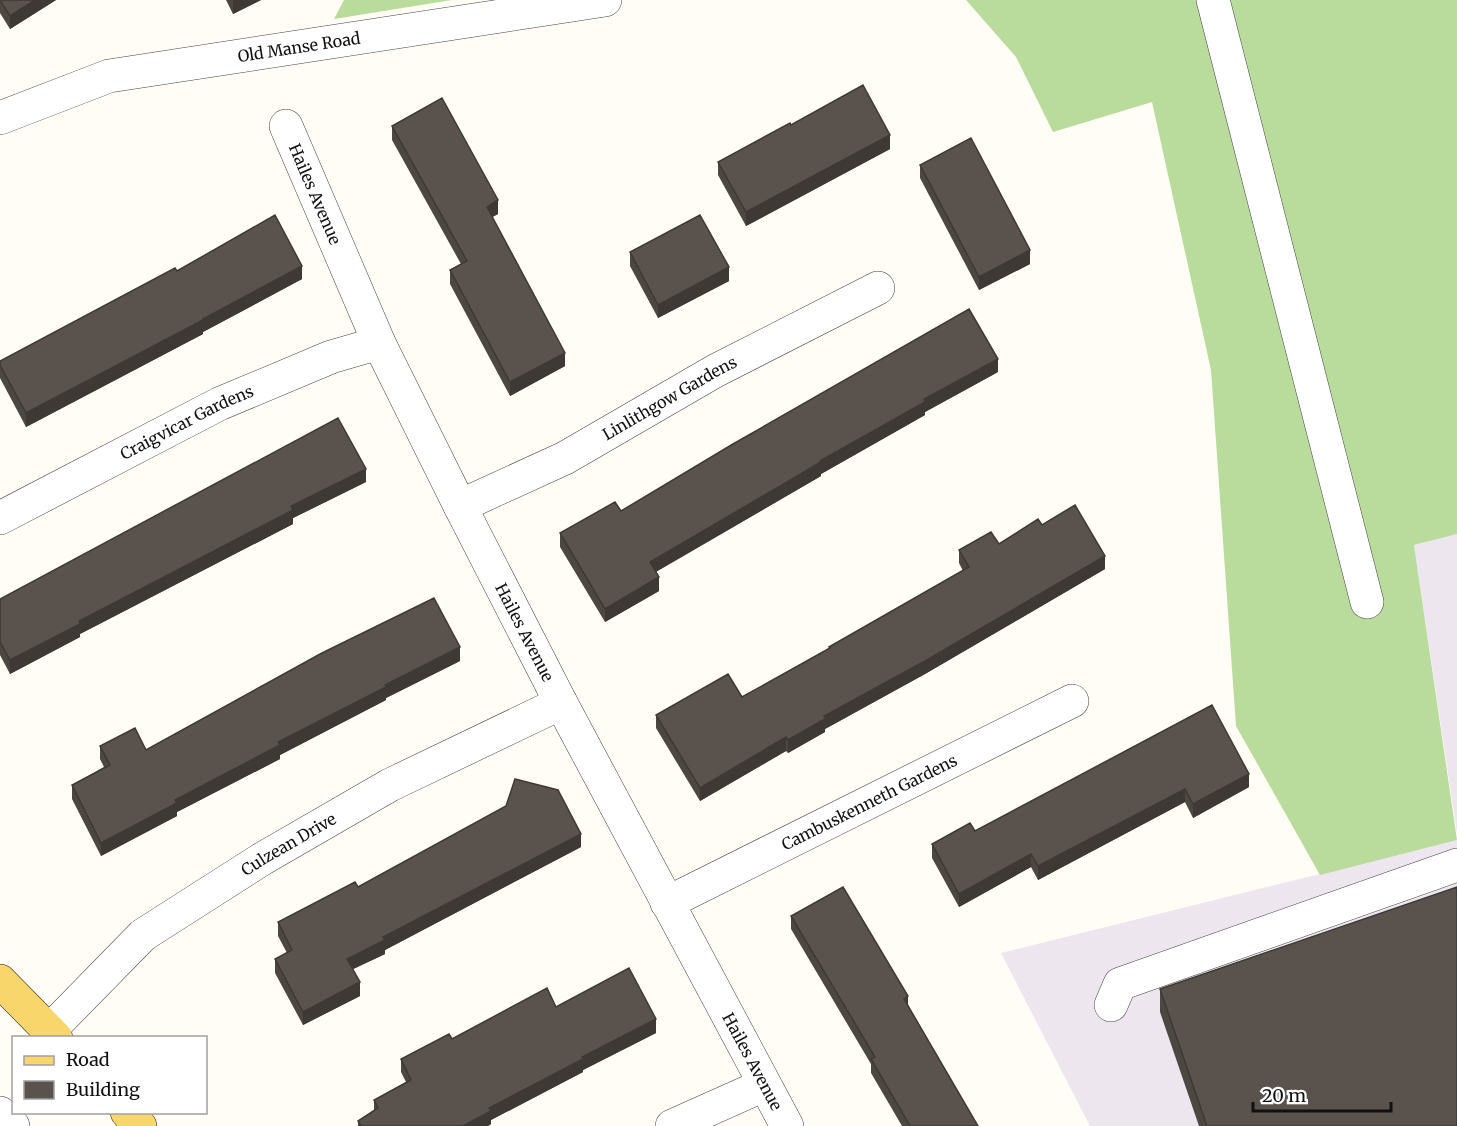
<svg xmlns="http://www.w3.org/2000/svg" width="1457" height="1126" viewBox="0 0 1457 1126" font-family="Merriweather,serif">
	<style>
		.industrial { fill: #eee6ef }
		.forest { fill: #b9dc9c }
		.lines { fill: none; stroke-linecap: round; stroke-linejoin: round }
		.minor-casing { stroke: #444; stroke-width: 34 }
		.major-casing { stroke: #222; stroke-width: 34 }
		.minor { stroke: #fff; stroke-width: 33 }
		.major { stroke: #f9d66b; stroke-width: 33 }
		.wall { fill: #4d4742 }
		.shaded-wall { fill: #3f3936 }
		.building { fill: #5a524d; stroke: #3f3936; stroke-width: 1.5 }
		.labels { text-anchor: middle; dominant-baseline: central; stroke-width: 6; stroke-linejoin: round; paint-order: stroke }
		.street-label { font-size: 16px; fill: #111; stroke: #fff }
	</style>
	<rect width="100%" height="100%" fill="#fffdf5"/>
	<path class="industrial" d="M 1457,534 L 1457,834 L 1414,545 Z
		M 1457,840 L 1457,1126 L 1090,1126 L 1001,953 Z"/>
	<path class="forest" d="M 344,0 L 452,0 L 334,19 Z
		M 966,0 L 1457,0 L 1457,534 L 1414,545 L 1457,840 L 1320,875 L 1236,726 L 1211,370 L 1152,102 L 1053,132 L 1016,57 Z"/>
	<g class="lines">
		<g class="minor-casing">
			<g id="minor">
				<path d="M 1213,0 L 1367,602"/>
				<path id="s1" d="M 0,118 L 109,76 L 605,0"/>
				<path id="s2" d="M 286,126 L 379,343 L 460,506 L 561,703 L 787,1126"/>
				<path id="s3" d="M 460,506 L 565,458 L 715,371 L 878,288"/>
				<path id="s4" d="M 0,518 L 219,404 L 331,357 L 379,343"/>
				<path id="s5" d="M 667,903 L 1072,701"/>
				<path d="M 1111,1005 L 1120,984 L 1457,865"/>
				<path id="s6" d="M 49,1031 L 143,935 L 262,859 L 390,785 L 561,703"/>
				<path d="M 0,1113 L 13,1126"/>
				<path d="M 672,1126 L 764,1085"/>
			</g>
		</g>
		<g class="major-casing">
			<path id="major" d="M 0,981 L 56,1038
				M 127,1112 L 140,1126"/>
		</g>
		<use href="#minor" class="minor"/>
		<use href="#major" class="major"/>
	</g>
	<path class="wall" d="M 0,0 L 56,0 L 10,29 L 0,13 Z
		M 226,0 L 261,0 L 233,14 Z
		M 791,125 L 890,149 L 746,226 L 718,175 L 718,162 Z
		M 392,126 L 498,214 L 492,217 L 565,366 L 510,396 L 450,284 L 450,270 L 461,264 L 392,140 Z
		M 920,165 L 1030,264 L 979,290 L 920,178 Z
		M 630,252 L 729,281 L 658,318 L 630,266 Z
		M 177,271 L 302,279 L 203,332 L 203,334 L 26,427 L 0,378 L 0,361 Z
		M 998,372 L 925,412 L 925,415 L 821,474 L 821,476 L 656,572 L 659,591 L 605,622 L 560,547 L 560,533 Z
		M 366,482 L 293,518 L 293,524 L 80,634 L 80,637 L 10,674 L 0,655 L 0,599 Z
		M 1042,525 L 1105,569 L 925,674 L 825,729 L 825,732 L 788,753 L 786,751 L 700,801 L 656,728 L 656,715 L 742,697 L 829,649 L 829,647 L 963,571 L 959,563 L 959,550 L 999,544 Z
		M 460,661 L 386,698 L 386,700 L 280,755 L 280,759 L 177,812 L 177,816 L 101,856 L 72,799 L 72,785 L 104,767 L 100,759 L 100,746 L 146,750 Z
		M 1212,705 L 1249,787 L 1193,818 L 1185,802 L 1038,880 L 1031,867 L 959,907 L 932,858 L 932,844 L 975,831 Z
		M 581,847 L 385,950 L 385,954 L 353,969 L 360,996 L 303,1025 L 275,973 L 275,959 L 287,953 L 278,936 L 278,922 L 358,887 Z
		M 791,916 L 908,1005 L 978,1126 L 902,1126 L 871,1073 L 871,1064 L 791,929 Z
		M 1160,989 L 1457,1126 L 1199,1126 L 1160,1012 Z
		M 556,1007 L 656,1033 L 583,1070 L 583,1072 L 491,1120 L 491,1124 L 488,1126 L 358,1126 L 358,1121 L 374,1111 L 374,1100 L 406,1082 L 401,1072 L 401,1059 Z"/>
	<path class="shaded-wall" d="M 35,0 L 56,0 L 10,29 L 10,16 Z
		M 233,0 L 261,0 L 233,14 Z
		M 890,135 L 890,149 L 746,226 L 746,212 Z
		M 498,200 L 498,214 L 487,220 L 487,207 Z
		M 1030,250 L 1030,264 L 979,290 L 979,277 Z
		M 302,266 L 302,279 L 203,332 L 203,334 L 26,427 L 26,413 Z
		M 729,267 L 729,281 L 658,318 L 658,305 Z
		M 565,353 L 565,366 L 510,396 L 510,382 Z
		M 998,359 L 998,372 L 925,412 L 925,415 L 821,474 L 821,476 L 650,575 L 650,562 L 924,399 Z
		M 366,469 L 366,482 L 293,518 L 293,524 L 80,634 L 80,637 L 10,674 L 10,660 L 79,621 L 291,506 Z
		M 1105,556 L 1105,569 L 925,674 L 825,729 L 825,732 L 788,753 L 788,740 L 824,716 Z
		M 659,577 L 659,591 L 605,622 L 605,609 Z
		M 460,647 L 460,661 L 386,698 L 386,700 L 280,755 L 280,759 L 177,812 L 177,816 L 101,856 L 101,843 L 175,800 L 278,742 L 385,685 Z
		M 786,737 L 786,751 L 700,801 L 700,788 Z
		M 1249,774 L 1249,787 L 1193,818 L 1193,804 Z
		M 1185,789 L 1185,802 L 1038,880 L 1038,866 Z
		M 581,834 L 581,847 L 385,950 L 385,954 L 347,972 L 347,959 L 383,937 Z
		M 1031,854 L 1031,867 L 959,907 L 959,894 Z
		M 360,982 L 360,996 L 303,1025 L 303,1012 Z
		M 908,996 L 908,1010 L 904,999 Z
		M 656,1019 L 656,1033 L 583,1070 L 583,1072 L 491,1120 L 491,1124 L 488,1126 L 463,1126 L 489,1108 L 582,1057 Z"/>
	<path class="building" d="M 0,0 L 35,0 L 10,16 Z
		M 863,85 L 890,135 L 746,212 L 718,162 L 790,123 L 791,125 Z
		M 442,98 L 498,200 L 487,207 L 565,353 L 510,382 L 450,270 L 467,261 L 392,126 Z
		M 971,138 L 1030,250 L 979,277 L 920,165 Z
		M 275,215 L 302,266 L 203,319 L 203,320 L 26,413 L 0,365 L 0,361 L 175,268 L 177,271 Z
		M 700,215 L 729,267 L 658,305 L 630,252 Z
		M 969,309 L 998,359 L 924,399 L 925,402 L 820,461 L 821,462 L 650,562 L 659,577 L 605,609 L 560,533 L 615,502 L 621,511 L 733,444 Z
		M 338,418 L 366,469 L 291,506 L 293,510 L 79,621 L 80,624 L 10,660 L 0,642 L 0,599 Z
		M 1075,505 L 1105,556 L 925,661 L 824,716 L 825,719 L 788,740 L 786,737 L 700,788 L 656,715 L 728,674 L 742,697 L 830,648 L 829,647 L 969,567 L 959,550 L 991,532 L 999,544 L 1038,519 L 1042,525 Z
		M 434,598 L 460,647 L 385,685 L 386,687 L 278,742 L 280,745 L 175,800 L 177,803 L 101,843 L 72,785 L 110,765 L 100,746 L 135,728 L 146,750 L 322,653 Z
		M 1212,705 L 1249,774 L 1193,804 L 1185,789 L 1038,866 L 1031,854 L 959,894 L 932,844 L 970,823 L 975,831 Z
		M 515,779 L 558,790 L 581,834 L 383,937 L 385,940 L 347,959 L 360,982 L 303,1012 L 275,959 L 292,950 L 278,922 L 355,882 L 358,887 L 506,806 Z
		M 843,887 L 908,996 L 904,999 L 978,1126 L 910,1126 L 871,1059 L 875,1057 L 791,916 Z
		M 1457,887 L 1457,1126 L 1207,1126 L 1160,989 Z
		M 629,968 L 656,1019 L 582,1057 L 583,1059 L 489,1108 L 491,1111 L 463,1126 L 361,1126 L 358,1121 L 378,1108 L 374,1100 L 411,1080 L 401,1059 L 449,1034 L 452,1039 L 547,988 L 556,1007 Z"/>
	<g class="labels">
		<g class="street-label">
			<text stroke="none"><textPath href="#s1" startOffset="309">Old Manse Road</textPath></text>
			<text stroke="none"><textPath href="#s2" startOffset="74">Hailes Avenue</textPath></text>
			<text stroke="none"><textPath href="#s3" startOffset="236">Linlithgow Gardens</textPath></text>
			<text stroke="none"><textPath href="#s4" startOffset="210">Craigvicar Gardens</textPath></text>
			<text stroke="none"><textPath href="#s2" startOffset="560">Hailes Avenue</textPath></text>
			<text stroke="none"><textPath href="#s5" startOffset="226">Cambuskenneth Gardens</textPath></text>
			<text stroke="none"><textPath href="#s6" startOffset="306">Culzean Drive</textPath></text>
			<text stroke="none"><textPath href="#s2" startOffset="1046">Hailes Avenue</textPath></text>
		</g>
	</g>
	<rect x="12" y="1036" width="195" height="78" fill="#ffffff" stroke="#a0a0a0" stroke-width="1.5"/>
	<rect x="24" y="1056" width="30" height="9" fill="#f9d66b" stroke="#a0a0a0" stroke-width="1.5"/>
	<text x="66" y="1066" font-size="18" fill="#111111">Road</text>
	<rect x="24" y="1081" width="30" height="18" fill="#5a524d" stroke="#a0a0a0" stroke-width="1.5"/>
	<text x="66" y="1096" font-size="18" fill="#111111">Building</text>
	<path d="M1253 1102v9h138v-9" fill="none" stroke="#111111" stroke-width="3"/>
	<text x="1262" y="1102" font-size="18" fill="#111111" stroke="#ffffff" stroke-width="4.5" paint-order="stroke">20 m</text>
</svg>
